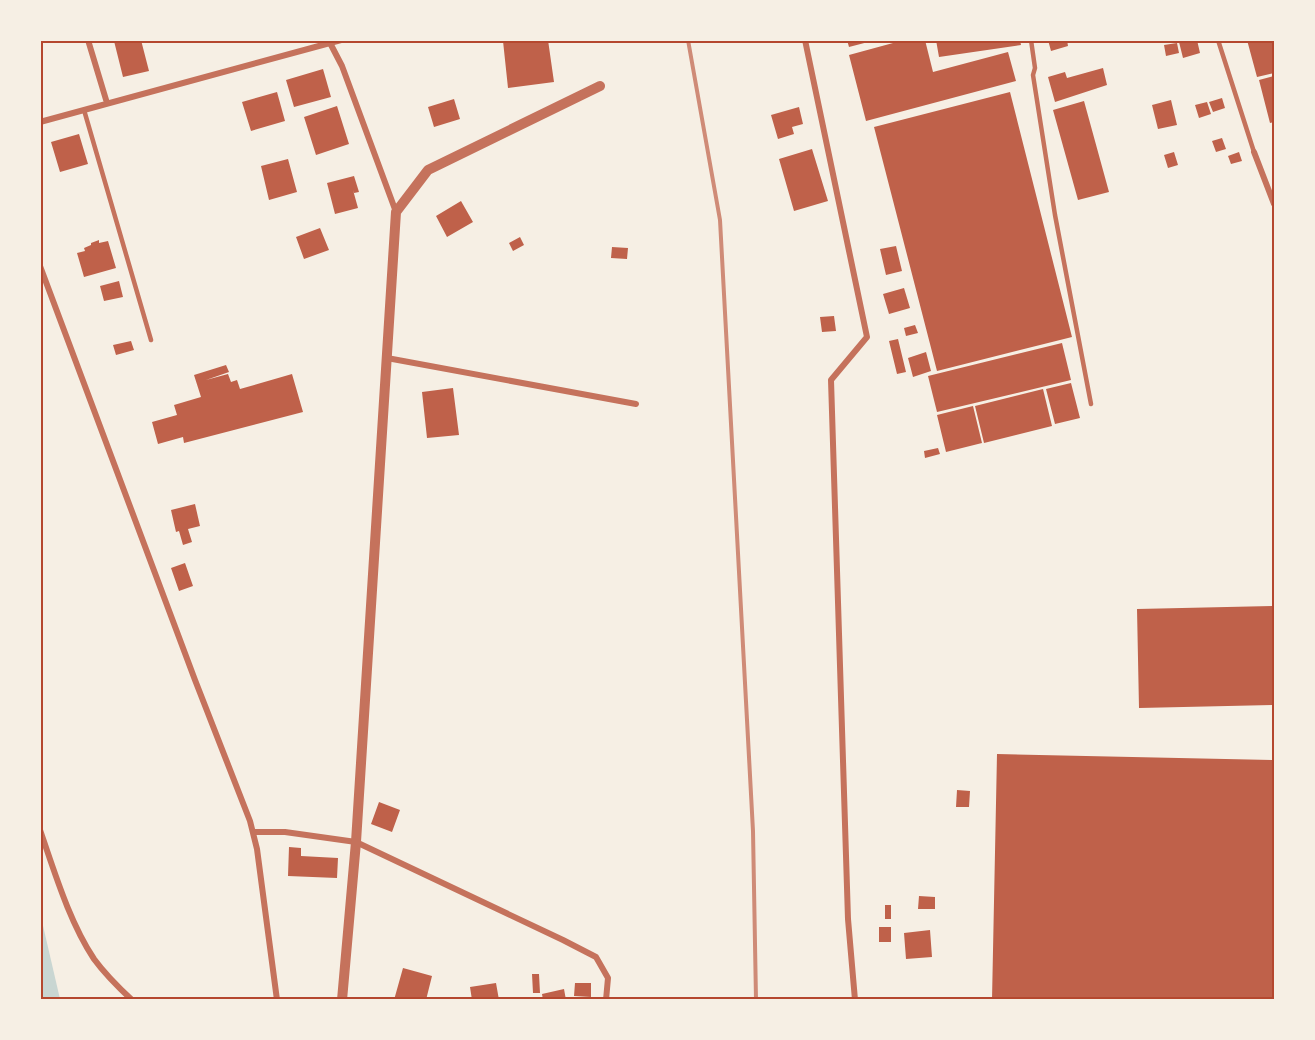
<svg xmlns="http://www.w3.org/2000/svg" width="1315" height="1040" viewBox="0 0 1315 1040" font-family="'Golos Text',sans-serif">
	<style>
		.water { fill: #c9d6d2 }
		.building { fill: #bf614a }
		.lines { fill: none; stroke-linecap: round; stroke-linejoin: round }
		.service { stroke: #c5725c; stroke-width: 4.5 }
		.minor { stroke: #c5725c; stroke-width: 6 }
		.tertiary { stroke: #c5725c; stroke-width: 10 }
		.rail { stroke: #cf8b77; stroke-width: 4 }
		.neatline { fill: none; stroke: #b5482f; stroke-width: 2 }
	</style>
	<rect width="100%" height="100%" fill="#f6efe4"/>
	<path class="water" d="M 40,917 L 41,917 L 60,999 L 41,999 Z"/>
	<path class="building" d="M 141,40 L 149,71 L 123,77 L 114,41 Z
		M 548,40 L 554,82 L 508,88 L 503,41 Z
		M 847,40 L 872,40 L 872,41 L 849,47 Z
		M 904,40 L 925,40 L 933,72 L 1008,52 L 1016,81 L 866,121 L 849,55 Z
		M 936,40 L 1020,40 L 1021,45 L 939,57 Z
		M 1048,40 L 1067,40 L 1068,46 L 1051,51 Z
		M 1182,40 L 1197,40 L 1200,53 L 1183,58 L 1179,42 Z
		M 1247,40 L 1274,40 L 1274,73 L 1257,77 Z
		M 1177,43 L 1179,53 L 1166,56 L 1164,45 Z
		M 1103,68 L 1107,85 L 1055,102 L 1048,77 L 1065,72 L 1067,78 Z
		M 323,69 L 331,97 L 294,107 L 286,80 Z
		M 1274,76 L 1274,122 L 1270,123 L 1259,80 Z
		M 277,92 L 285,121 L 251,131 L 242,102 Z
		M 1010,92 L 1072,337 L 937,371 L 874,127 Z
		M 1222,98 L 1225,108 L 1213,112 L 1209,102 Z
		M 454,99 L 460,119 L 434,127 L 428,107 Z
		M 1171,100 L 1177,125 L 1158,129 L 1152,105 Z
		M 1084,101 L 1109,192 L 1078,200 L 1053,110 Z
		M 1207,102 L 1211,114 L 1199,118 L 1195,105 Z
		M 337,106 L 349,144 L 316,155 L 304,117 Z
		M 799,107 L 803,124 L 792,127 L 794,134 L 778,139 L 771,115 Z
		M 79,134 L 88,164 L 60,172 L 51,142 Z
		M 1222,138 L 1226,149 L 1216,152 L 1212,141 Z
		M 812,149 L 828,201 L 794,211 L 779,159 Z
		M 1174,152 L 1178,165 L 1168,168 L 1164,155 Z
		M 1239,152 L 1242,161 L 1231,164 L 1228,156 Z
		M 288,159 L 297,192 L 269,200 L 261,166 Z
		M 354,176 L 359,192 L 354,193 L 353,190 L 358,208 L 335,214 L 327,183 Z
		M 461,201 L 473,222 L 447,237 L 436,216 Z
		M 320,228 L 329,250 L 304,259 L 296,237 Z
		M 520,237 L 524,245 L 513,251 L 509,243 Z
		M 99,240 L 99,243 L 108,241 L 116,268 L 84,277 L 77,253 L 85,251 L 84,248 L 91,245 L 91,243 Z
		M 896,246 L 902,271 L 886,275 L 880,249 Z
		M 612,247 L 628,248 L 627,259 L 611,258 Z
		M 119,281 L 123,297 L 104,301 L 100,286 Z
		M 904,288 L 910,308 L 889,314 L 883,294 Z
		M 834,316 L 836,331 L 822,332 L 820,317 Z
		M 915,325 L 918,333 L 906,336 L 904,328 Z
		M 898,339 L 906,372 L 897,374 L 889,341 Z
		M 131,341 L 134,350 L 116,355 L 113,345 Z
		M 1062,343 L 1071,380 L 937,412 L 928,376 Z
		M 926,352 L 931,371 L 913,377 L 908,358 Z
		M 226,365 L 229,372 L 206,380 L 228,374 L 231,382 L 237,380 L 240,389 L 292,374 L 303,412 L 184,443 L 183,437 L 158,444 L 152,422 L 177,415 L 174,405 L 201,397 L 194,375 Z
		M 1071,383 L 1080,418 L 1055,424 L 1046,389 Z
		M 453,388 L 459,435 L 427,438 L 422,392 Z
		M 1043,389 L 1052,426 L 984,443 L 975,406 Z
		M 973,406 L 982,443 L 946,452 L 937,415 Z
		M 938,448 L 940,454 L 925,458 L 924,451 Z
		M 195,504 L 200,526 L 188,529 L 192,542 L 183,545 L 179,531 L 176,532 L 171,510 Z
		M 185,563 L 193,586 L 179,591 L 171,568 Z
		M 1274,606 L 1274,705 L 1139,708 L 1137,609 Z
		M 997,754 L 1274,760 L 1274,1000 L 992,1000 Z
		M 957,790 L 970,791 L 969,807 L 956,807 Z
		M 379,802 L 400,810 L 392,832 L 371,824 Z
		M 289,847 L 301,848 L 301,856 L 338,858 L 337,878 L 288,876 Z
		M 919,896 L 935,897 L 935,909 L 918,909 Z
		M 885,905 L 891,905 L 891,919 L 885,919 Z
		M 879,927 L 891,927 L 891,942 L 879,942 Z
		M 930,930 L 932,957 L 906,959 L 904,933 Z
		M 403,968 L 432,976 L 426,1000 L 394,1000 Z
		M 532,974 L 539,974 L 540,993 L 533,993 Z
		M 496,983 L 499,1000 L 472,1000 L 470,987 Z
		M 575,983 L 591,983 L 591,997 L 574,996 Z
		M 564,989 L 566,1000 L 543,1000 L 542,994 Z"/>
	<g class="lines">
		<path class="service" d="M 1031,40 L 1035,68 L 1033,75 L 1055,215 L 1091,404
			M 1218,40 L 1254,152
			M 84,110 L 151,340"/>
		<path class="minor" d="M 88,40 L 107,103
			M 805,40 L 867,337 L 831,380 L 848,919 L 855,1000
			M 329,41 L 342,66 L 396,212
			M 40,122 L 341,40
			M 1254,152 L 1274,204
			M 40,266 L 195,680 L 250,821 L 257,849 L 277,1000
			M 387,358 L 636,404
			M 40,830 C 55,873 69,921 94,959 C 105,974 118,987 132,1000
			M 254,832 L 285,832 L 356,842 L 563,940 L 596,957 L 608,978 L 606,1000"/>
		<path class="tertiary" d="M 342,1000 L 356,842 L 396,212 L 428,170 L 600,86"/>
		<path class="rail" d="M 688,40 L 720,220 L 753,831 L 756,1000"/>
	</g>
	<rect width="1315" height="1040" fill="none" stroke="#f6efe4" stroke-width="84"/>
	<rect x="42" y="42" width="1231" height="956" class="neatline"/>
</svg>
